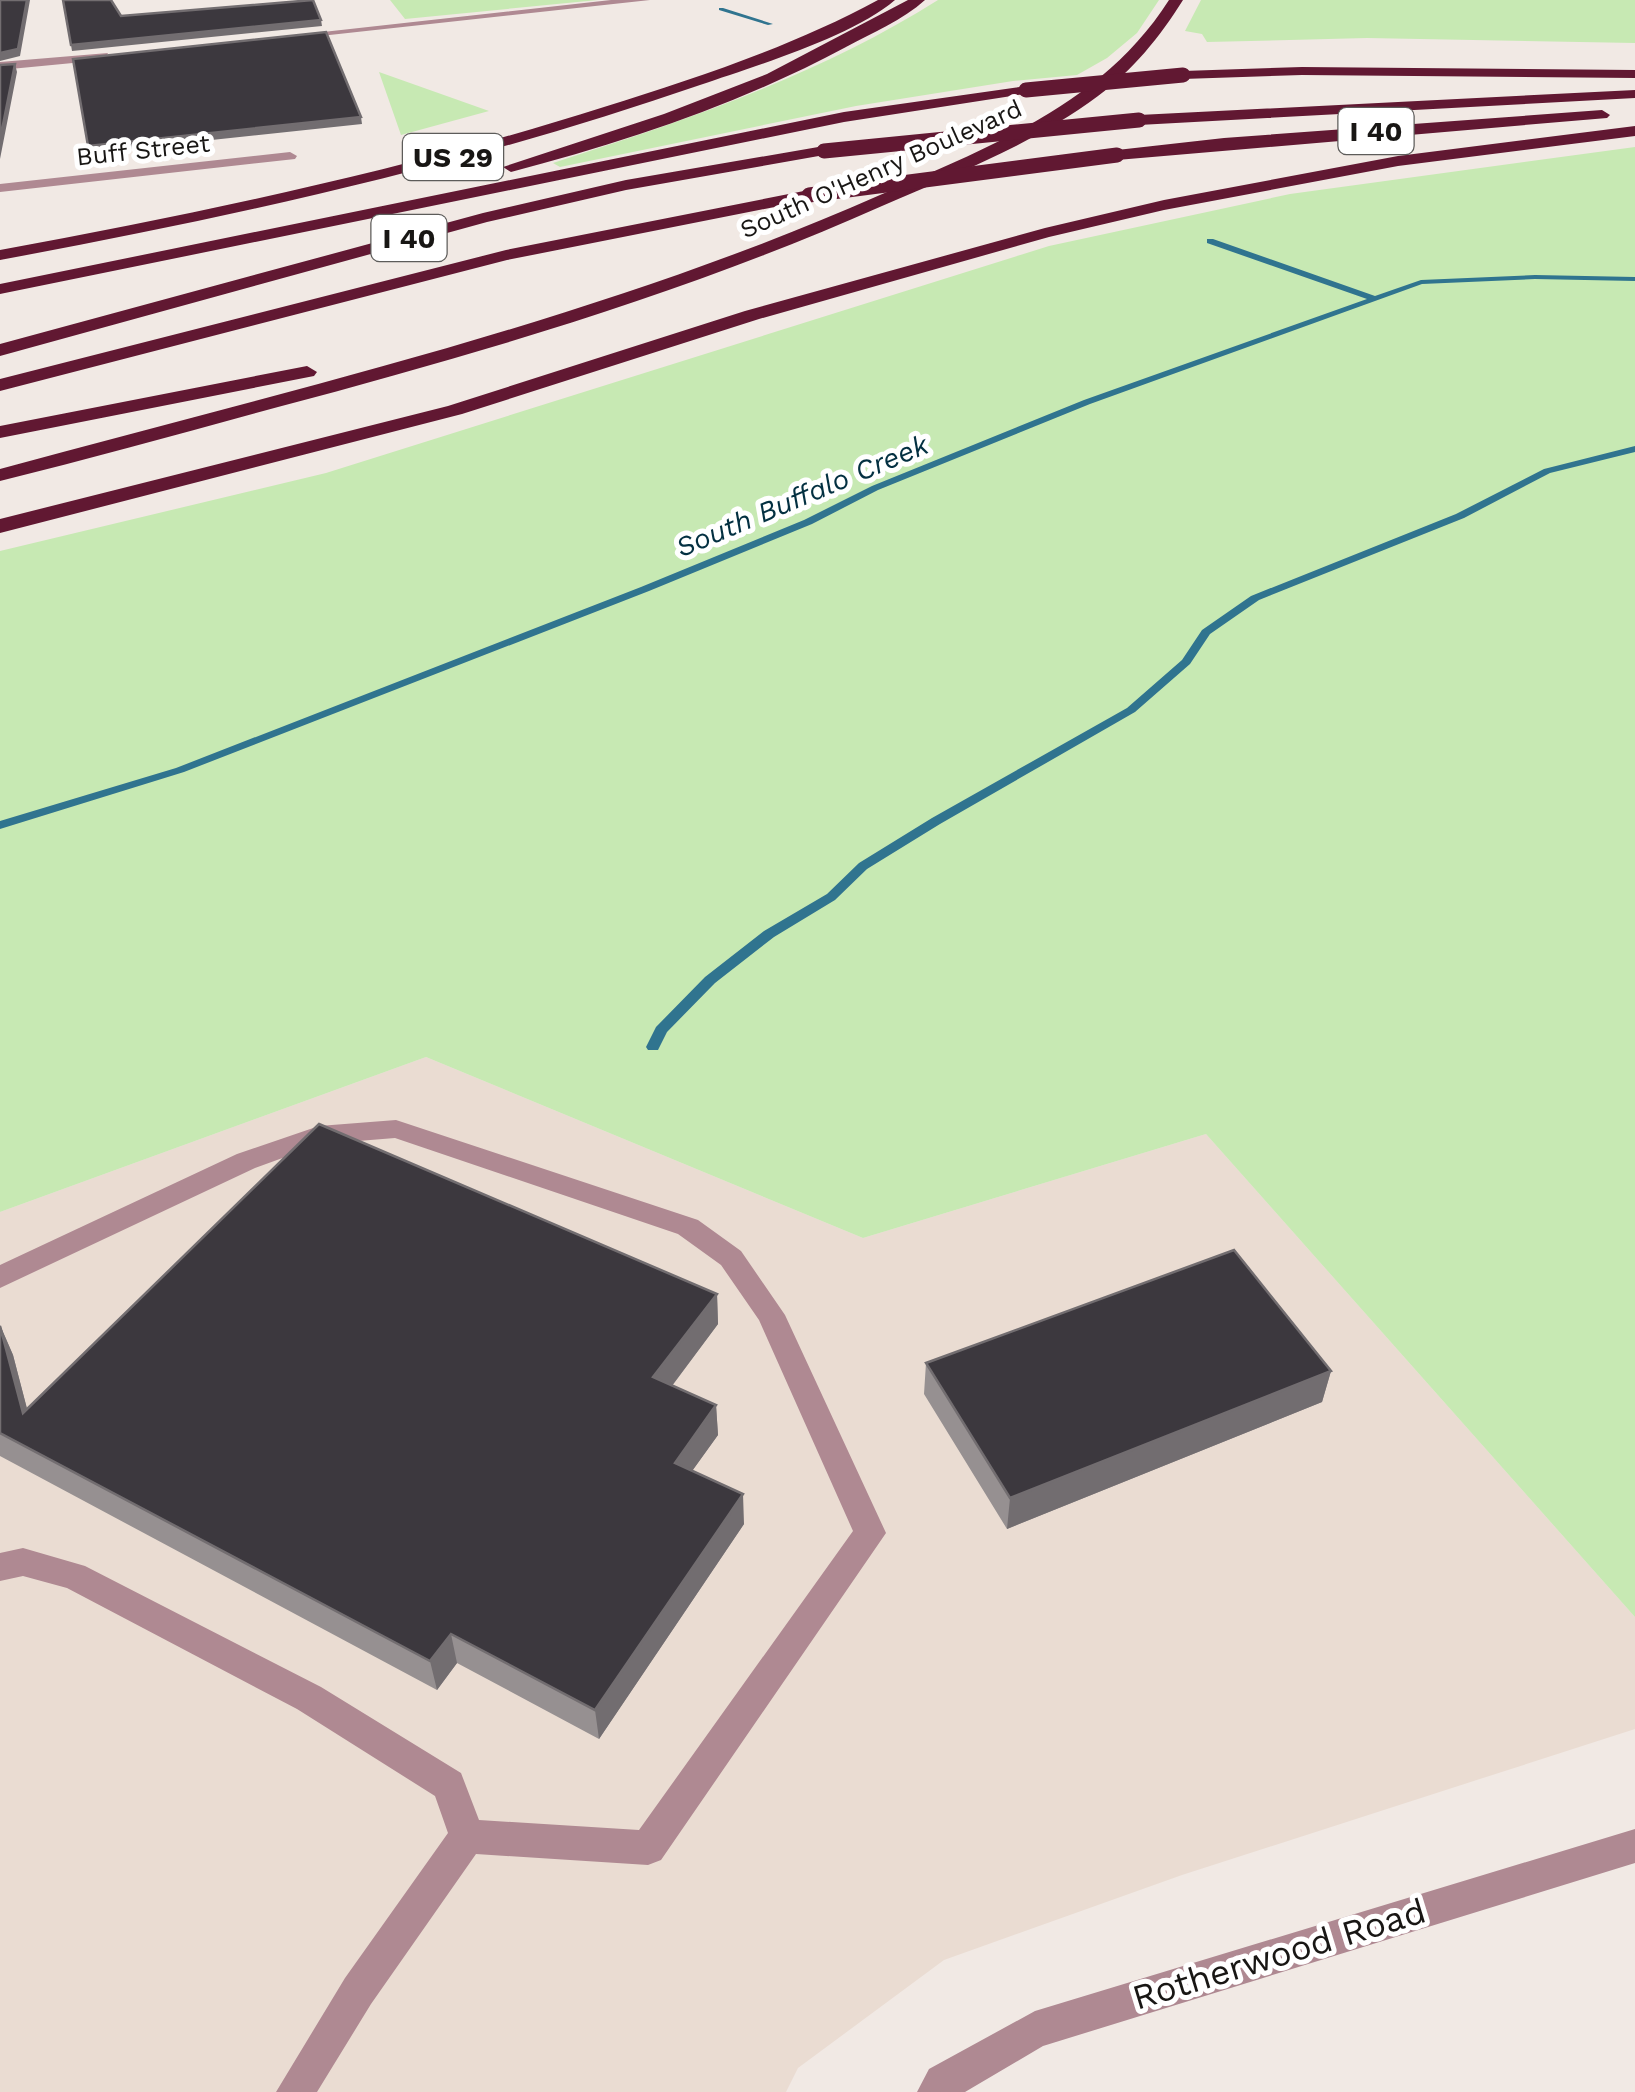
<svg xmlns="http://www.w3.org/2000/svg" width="1635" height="2092" viewBox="0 0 1635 2092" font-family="'Work Sans',sans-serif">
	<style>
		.built { fill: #eadcd2 }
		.green { fill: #c7e9b3 }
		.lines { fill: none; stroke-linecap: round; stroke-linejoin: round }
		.stream { fill: #30748f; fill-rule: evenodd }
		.lane { fill: #af8992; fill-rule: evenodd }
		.street { fill: #af8992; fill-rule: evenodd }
		.highway { fill: #611832; fill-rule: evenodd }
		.highway-bridge { stroke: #611832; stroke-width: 15 }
		.wall { fill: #969091 }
		.shaded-wall { fill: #726d70 }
		.building { fill: #3c383e; stroke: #726d70; stroke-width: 2.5 }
		.labels { text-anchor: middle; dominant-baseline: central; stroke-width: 10; stroke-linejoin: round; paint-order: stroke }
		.far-street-label { font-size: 25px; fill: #181614; stroke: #fff }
		.shield { fill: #fff; stroke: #5d5c5a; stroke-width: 2.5 }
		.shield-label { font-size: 28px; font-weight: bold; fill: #181614 }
		.far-water-label { font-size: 28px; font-style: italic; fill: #033041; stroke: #fff }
		.near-street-label { font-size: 35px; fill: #181614; stroke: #fff }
	</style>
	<rect width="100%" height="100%" fill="#f1e9e4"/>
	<path class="built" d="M 426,1057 L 863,1238 L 1206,1134 L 1635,1617 L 1635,1729 L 1182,1875 L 944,1960 L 798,2068 L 786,2092 L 0,2092 L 0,1212 Z"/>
	<path class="green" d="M 390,0 L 598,0 L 405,19 Z
		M 938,0 L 1159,0 L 1137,33 L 1107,58 L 1077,75 L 1013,81 L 856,106 L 560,167 L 553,163 C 687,120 819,75 938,0 Z
		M 1201,0 L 1635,0 L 1635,43 L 1367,38 L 1207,42 L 1202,34 L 1185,31 Z
		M 379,72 L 489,111 L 401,135 Z
		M 1635,147 L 1635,1617 L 1206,1134 L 863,1238 L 426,1057 L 0,1212 L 0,551 L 326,473 L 1049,246 L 1290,194 Z"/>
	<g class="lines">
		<path class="stream" d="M 719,8 L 723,8 L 773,24 L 768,25 L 719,10 Z
			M 1207,239 L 1213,239 L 1375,296 L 1421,280 L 1535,275 L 1635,277 L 1635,281 L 1535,279 L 1422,284 L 1090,404 L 878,490 L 812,524 L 649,591 L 184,772 L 0,829 L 0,821 L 176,768 L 641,587 L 804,520 L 872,486 L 1084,400 L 1367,299 L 1207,243 Z
			M 1635,446 L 1635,452 L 1550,473 L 1464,518 L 1259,600 L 1210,634 L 1190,664 L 1135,712 L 940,824 L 867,869 L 835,900 L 774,937 L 715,983 L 667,1032 L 658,1050 L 648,1050 L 646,1047 L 656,1027 L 705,977 L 764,931 L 827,894 L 859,863 L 932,818 L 1127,708 L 1182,660 L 1202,630 L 1251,596 L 1456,514 L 1544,469 Z"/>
		<path class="lane" d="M 396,1120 L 698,1220 L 741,1251 L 785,1315 L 886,1533 L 661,1860 L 648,1865 L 476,1854 L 371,2004 L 317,2092 L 276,2092 L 345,1978 L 448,1833 L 435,1796 L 297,1709 L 67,1588 L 23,1576 L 0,1581 L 0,1553 L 23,1548 L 85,1566 L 321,1687 L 461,1773 L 479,1820 L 639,1830 L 853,1531 L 759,1320 L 721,1265 L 678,1234 L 395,1138 L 321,1144 L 255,1168 L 0,1288 L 0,1265 L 237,1154 L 319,1126 Z"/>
		<path class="street" d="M 611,0 L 650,0 L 293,39 L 287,36 Z
			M 108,53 L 104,60 L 0,70 L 0,62 Z
			M 290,152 L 297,156 L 295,159 L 0,192 L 0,184 Z
			M 1635,1829 L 1635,1863 L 1043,2046 L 965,2092 L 917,2092 L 929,2069 L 1035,2011 Z"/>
		<path class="highway" d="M 878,0 L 895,0 C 852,37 755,66 700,85 C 472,164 237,216 0,260 L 0,250 C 204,212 406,170 604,107 C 697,78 791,47 878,0 Z
			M 908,0 L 925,0 C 903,20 872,33 846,47 C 742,103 626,142 511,172 L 503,167 L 664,114 L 767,74 Z
			M 1169,0 L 1183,0 C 1159,38 1134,69 1098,96 C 1034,144 955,174 882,206 C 687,293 484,352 278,407 C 186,432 93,458 0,481 L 0,469 C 297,388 597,320 880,195 C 989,147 1103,104 1169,0 Z
			M 1302,67 L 1635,70 L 1635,78 L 1302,75 L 1183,79 L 1176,75 L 1183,71 Z
			M 1026,86 L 1033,90 L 1031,93 L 844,122 L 0,294 L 0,284 L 844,112 Z
			M 1635,90 L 1635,98 L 1139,125 L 1131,120 L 1139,115 Z
			M 1602,110 L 1610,115 L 1607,118 L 1117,160 L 1109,155 L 1117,150 L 1224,138 Z
			M 1635,126 L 1635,136 L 1398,166 L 1164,210 L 1049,237 L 759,319 L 462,414 L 0,533 L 0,519 L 448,406 L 745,311 L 1045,228 L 1164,200 L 1398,156 Z
			M 824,146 L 832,151 L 830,154 L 626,190 L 487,222 L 0,356 L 0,344 L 483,213 L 626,180 Z
			M 809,190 L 817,195 L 815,199 L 507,260 L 0,391 L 0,379 L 506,250 Z
			M 307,366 L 317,372 L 314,376 L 0,438 L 0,426 Z"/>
		<path class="highway-bridge" d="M 1026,90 L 1183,75
			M 824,151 L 1139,120
			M 809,195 L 1117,155"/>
	</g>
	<path class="wall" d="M 717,1294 L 718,1324 L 672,1386 L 716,1405 L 718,1435 L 692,1471 L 744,1524 L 599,1739 L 457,1663 L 437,1690 L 0,1456 L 0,1325 L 13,1355 L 27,1409 Z
		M 926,1363 L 1331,1371 L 1322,1402 L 1007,1529 L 924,1394 Z"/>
	<path class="shaded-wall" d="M 27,0 L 30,0 L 20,56 L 0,61 L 0,53 Z
		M 321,20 L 322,26 L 72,51 L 71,45 Z
		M 15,64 L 17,72 L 0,159 L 0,140 Z
		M 361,117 L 362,124 L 90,153 L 88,146 Z
		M 717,1294 L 718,1324 L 656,1407 L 653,1377 Z
		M 0,1325 L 13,1355 L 36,1443 L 23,1413 Z
		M 1331,1371 L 1322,1402 L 1007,1529 L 1010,1498 Z
		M 716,1405 L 718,1435 L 677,1492 L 675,1463 Z
		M 743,1494 L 744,1524 L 599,1739 L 595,1710 Z
		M 451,1634 L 457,1663 L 437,1690 L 430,1661 Z"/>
	<path class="building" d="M 0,0 L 27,0 L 18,49 L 0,53 Z
		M 63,0 L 111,0 L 121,16 L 313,0 L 321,20 L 71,45 Z
		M 326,32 L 361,117 L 88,146 L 73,59 Z
		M 15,64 L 0,140 L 0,65 Z
		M 319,1124 L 717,1294 L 653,1377 L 716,1405 L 675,1463 L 743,1494 L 595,1710 L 451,1634 L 430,1661 L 0,1433 L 0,1326 L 23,1413 Z
		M 1234,1250 L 1331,1371 L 1010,1498 L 926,1363 Z"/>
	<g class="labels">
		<g class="far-street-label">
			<text transform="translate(143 150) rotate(-6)">Buff Street</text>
			<text transform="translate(881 169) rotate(-24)">South O'Henry Boulevard</text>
		</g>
		<g class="shield">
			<rect x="1338.5" y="108" width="75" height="46" rx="8"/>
			<rect x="403" y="134" width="100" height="46" rx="8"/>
			<rect x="371.5" y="215" width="75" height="46" rx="8"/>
		</g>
		<g class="shield-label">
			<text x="1376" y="131">I 40</text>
			<text x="453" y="157">US 29</text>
			<text x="409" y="238">I 40</text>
		</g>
		<g class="far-water-label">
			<text transform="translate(802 496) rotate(-23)">South Buffalo Creek</text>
		</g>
		<g class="near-street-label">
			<text transform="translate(1279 1954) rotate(-17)">Rotherwood Road</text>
		</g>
	</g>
</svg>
